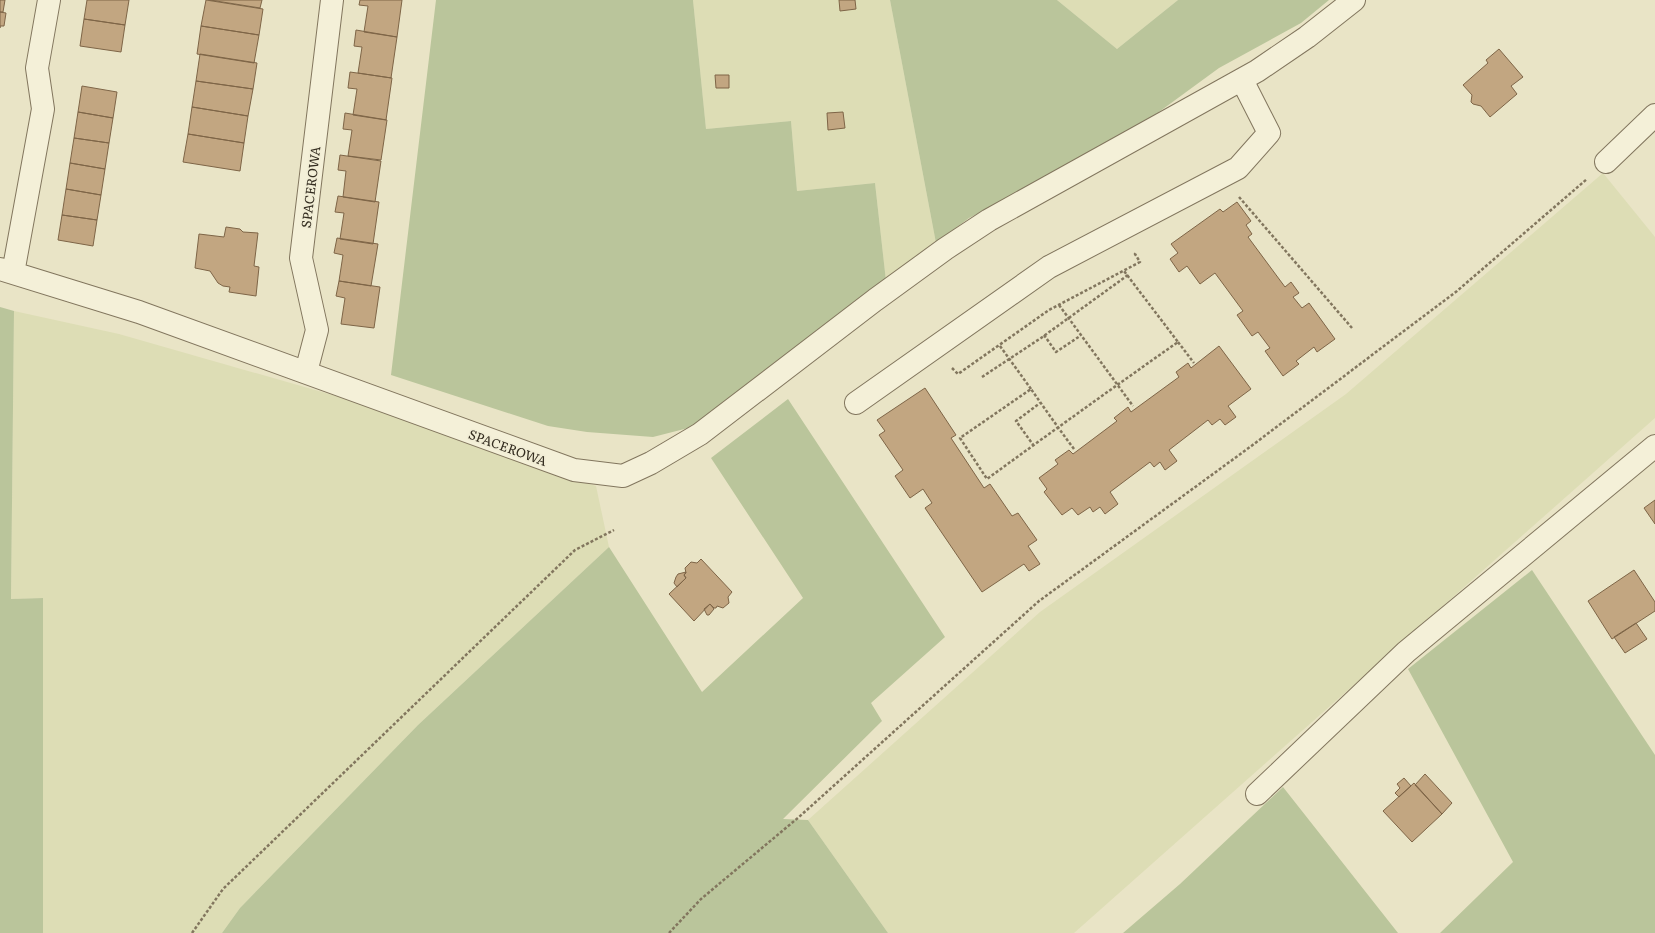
<svg xmlns="http://www.w3.org/2000/svg" width="1655" height="933" viewBox="0 0 1655 933" font-family="Literata,serif">
	<style>
		.farmland { fill: #ddddb5 }
		.green { fill: #bac59b }
		.building { fill: #c2a681; stroke: #7e6547 }
		.lines { fill: none; stroke-linecap: round; stroke-linejoin: round }
		.minor-casing { stroke: #82765e; stroke-width: 24 }
		.path { stroke: #82765e; stroke-width: 2.5; stroke-dasharray: 3 2; stroke-linecap: butt }
		.minor { stroke: #f4f0d8; stroke-width: 22 }
		.labels { text-anchor: middle; dominant-baseline: central; stroke-width: 3.5; stroke-linejoin: round; paint-order: stroke }
		.street-label { font-size: 13px; fill: #342d20; stroke: #f1edd5 }
	</style>
	<rect width="100%" height="100%" fill="#e9e4c6"/>
	<path class="farmland" d="M 693,0 L 890,0 L 936,243 L 886,281 L 875,183 L 797,191 L 791,121 L 706,129 Z
		M 1057,0 L 1178,0 L 1117,49 Z
		M 1603,173 L 1655,237 L 1655,418 L 1074,933 L 888,933 L 808,820 L 1040,612 L 1346,394 Z
		M 14,311 L 119,334 L 378,408 L 518,461 L 596,486 L 609,547 L 418,725 L 240,908 L 222,933 L 43,933 L 43,598 L 11,599 Z"/>
	<path class="green" d="M 436,0 L 693,0 L 706,129 L 791,121 L 797,191 L 875,183 L 886,281 L 696,426 L 653,437 L 587,432 L 548,426 L 391,375 Z
		M 890,0 L 1057,0 L 1117,49 L 1178,0 L 1329,0 L 1301,23 L 1219,68 L 1152,117 L 1038,183 L 969,218 L 936,243 Z
		M 0,307 L 14,311 L 11,599 L 43,598 L 43,933 L 0,933 Z
		M 788,399 L 945,637 L 871,703 L 882,721 L 783,819 L 808,820 L 888,933 L 222,933 L 240,908 L 418,725 L 609,547 L 702,692 L 803,598 L 711,458 Z
		M 1532,570 L 1655,755 L 1655,933 L 1440,933 L 1513,862 L 1408,669 Z
		M 1283,787 L 1398,933 L 1123,933 L 1180,884 Z"/>
	<path class="building" d="M 0,0 L 5,0 L 3,12 L 0,12 Z
		M 87,0 L 129,0 L 125,25 L 84,19 Z
		M 206,0 L 263,9 L 259,35 L 201,26 Z
		M 210,0 L 262,0 L 260,8 Z
		M 360,0 L 402,0 L 397,37 L 364,32 L 368,6 L 359,5 Z
		M 839,0 L 855,0 L 856,9 L 840,11 Z
		M 0,12 L 6,13 L 4,26 L 0,26 L 0,28 Z
		M 84,19 L 125,25 L 121,52 L 80,46 Z
		M 201,26 L 259,35 L 254,63 L 197,54 Z
		M 356,30 L 397,37 L 391,78 L 358,73 L 362,47 L 354,46 Z
		M 1499,49 L 1523,77 L 1511,86 L 1517,94 L 1490,117 L 1481,106 L 1473,104 L 1471,102 L 1472,95 L 1463,85 L 1488,63 L 1486,60 Z
		M 200,54 L 257,63 L 253,89 L 196,81 Z
		M 350,72 L 392,78 L 386,120 L 353,115 L 357,89 L 348,88 Z
		M 715,75 L 729,75 L 729,88 L 716,88 Z
		M 196,81 L 253,89 L 248,116 L 192,107 Z
		M 82,86 L 117,92 L 113,118 L 78,112 Z
		M 192,107 L 248,116 L 244,143 L 188,134 Z
		M 78,112 L 113,118 L 109,143 L 74,138 Z
		M 843,112 L 845,128 L 828,130 L 827,113 Z
		M 345,113 L 387,120 L 381,160 L 348,156 L 352,130 L 343,129 Z
		M 188,134 L 244,143 L 240,171 L 183,162 Z
		M 74,138 L 109,143 L 105,169 L 70,163 Z
		M 340,155 L 381,161 L 375,202 L 343,197 L 346,171 L 338,170 Z
		M 70,163 L 105,169 L 101,195 L 66,189 Z
		M 66,189 L 101,195 L 97,220 L 62,215 Z
		M 338,196 L 379,202 L 373,244 L 340,239 L 344,213 L 335,212 Z
		M 1237,202 L 1251,221 L 1246,225 L 1252,234 L 1248,237 L 1285,287 L 1291,282 L 1299,293 L 1293,297 L 1302,308 L 1309,303 L 1335,339 L 1317,352 L 1314,347 L 1296,361 L 1299,364 L 1283,376 L 1265,351 L 1270,348 L 1258,332 L 1252,336 L 1237,315 L 1243,311 L 1215,273 L 1200,284 L 1187,266 L 1179,272 L 1170,259 L 1178,253 L 1171,244 L 1220,209 L 1223,212 Z
		M 62,215 L 97,220 L 93,246 L 58,240 Z
		M 226,227 L 240,229 L 243,232 L 258,233 L 254,266 L 259,267 L 256,296 L 229,292 L 230,287 L 223,286 L 218,283 L 210,271 L 195,268 L 199,234 L 224,237 Z
		M 337,238 L 378,244 L 371,286 L 339,281 L 343,255 L 334,253 Z
		M 339,281 L 380,287 L 374,328 L 341,324 L 345,298 L 336,296 Z
		M 1219,346 L 1251,389 L 1228,406 L 1236,417 L 1225,425 L 1220,419 L 1212,425 L 1208,420 L 1169,450 L 1177,461 L 1165,470 L 1160,462 L 1154,467 L 1150,462 L 1110,492 L 1118,504 L 1105,514 L 1100,507 L 1093,512 L 1090,507 L 1078,515 L 1072,508 L 1062,515 L 1044,492 L 1047,489 L 1039,478 L 1058,464 L 1055,460 L 1069,450 L 1073,454 L 1117,421 L 1114,418 L 1128,407 L 1131,412 L 1179,377 L 1176,372 L 1188,363 L 1191,368 Z
		M 925,388 L 956,435 L 951,438 L 984,488 L 990,484 L 1012,516 L 1018,513 L 1037,540 L 1028,546 L 1040,564 L 1029,571 L 1024,564 L 982,592 L 925,508 L 932,503 L 923,489 L 910,498 L 895,476 L 903,470 L 879,435 L 885,431 L 877,420 Z
		M 1655,500 L 1655,524 L 1644,508 Z
		M 701,559 L 732,592 L 728,597 L 729,603 L 723,608 L 717,606 L 716,608 L 714,608 L 710,604 L 694,621 L 669,594 L 686,578 L 684,575 L 686,573 L 685,568 L 691,562 L 697,563 Z
		M 1634,570 L 1655,602 L 1655,611 L 1612,639 L 1588,601 Z
		M 686,572 L 684,575 L 686,578 L 677,587 L 674,583 L 676,577 L 678,574 Z
		M 710,604 L 714,609 L 709,615 L 707,615 L 704,609 Z
		M 1636,623 L 1647,639 L 1625,653 L 1614,637 Z
		M 1425,774 L 1452,803 L 1442,814 L 1415,785 Z
		M 1404,778 L 1411,786 L 1399,797 L 1395,793 L 1400,788 L 1397,784 Z
		M 1414,783 L 1442,814 L 1412,842 L 1383,811 Z"/>
	<g class="lines">
		<g class="minor-casing">
			<path id="minor" d="M 1606,162 L 1655,115
				M 0,269 L 139,312 L 574,470 L 623,476 L 651,463 L 700,434 L 875,300 L 945,249 L 989,220 L 1257,71 L 1307,37 L 1354,0
				M 13,273 L 43,109 L 37,68 L 49,0
				M 306,372 L 317,330 L 301,258 L 332,0
				M 856,403 L 1049,267 L 1238,168 L 1269,133 L 1242,80
				M 1257,794 L 1406,652 L 1655,446"/>
		</g>
		<path class="path" d="M 1239,197 L 1352,328
			M 1059,305 L 1133,406
			M 1044,335 L 1056,352 L 1080,336
			M 1178,342 L 1194,363
			M 1000,346 L 1031,389
			M 952,368 L 958,374 L 1049,310 L 1140,262 L 1135,254 L 1137,252
			M 982,377 L 1041,338 L 1128,275
			M 1034,446 L 1016,421 L 1040,403
			M 1074,449 C 1059,429 1045,409 1031,389 L 960,438 L 987,479 C 1050,433 1114,387 1178,342 L 1124,271
			M 192,933 L 223,889 L 575,550 L 614,530
			M 669,933 L 701,899 L 799,817 L 1039,601 L 1250,447 L 1457,291 L 1587,179"/>
		<use href="#minor" class="minor"/>
	</g>
	<g class="labels">
		<g class="street-label">
			<text transform="translate(310 187) rotate(-83)">SPACEROWA</text>
			<text transform="translate(508 447) rotate(20)">SPACEROWA</text>
		</g>
	</g>
</svg>
